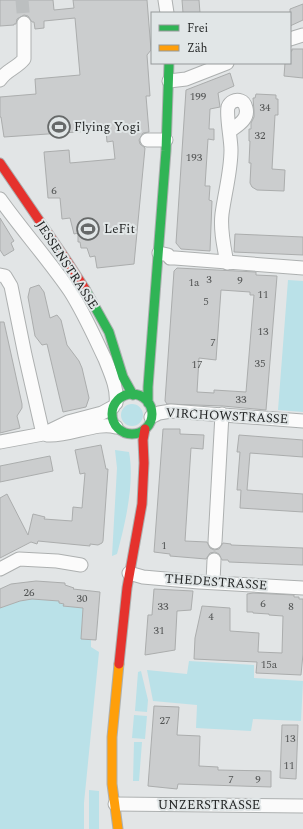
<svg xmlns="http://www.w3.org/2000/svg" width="303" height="829" viewBox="0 0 303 829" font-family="Spectral,serif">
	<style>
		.green { fill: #bae1e8 }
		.building { fill: #cbcdce; stroke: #abadad; fill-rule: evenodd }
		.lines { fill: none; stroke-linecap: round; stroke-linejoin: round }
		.street-tunnel { stroke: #bcbfc0; stroke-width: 13; stroke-dasharray: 13 6; stroke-linecap: butt }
		.street-casing { stroke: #adb0b0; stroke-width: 15 }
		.fast-casing { stroke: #adb0b0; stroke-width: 11 }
		.slow-casing { stroke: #adb0b0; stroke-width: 11 }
		.jam-casing { stroke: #adb0b0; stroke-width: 11 }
		.street { stroke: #fbfbfb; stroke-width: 13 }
		.fast { stroke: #30b455; stroke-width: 9 }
		.slow { stroke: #ff9f0a; stroke-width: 9 }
		.jam { stroke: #e5322d; stroke-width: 9 }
		.labels { text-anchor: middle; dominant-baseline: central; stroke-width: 4; stroke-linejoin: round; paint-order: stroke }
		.number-label { font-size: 11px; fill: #505252 }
		.poi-label { font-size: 13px; fill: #242626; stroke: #e1e6e7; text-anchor: start }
		.street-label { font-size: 13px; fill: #242626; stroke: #e1e6e7 }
	</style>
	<rect width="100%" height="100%" fill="#e2e5e6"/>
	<path class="green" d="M 288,280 L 303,281 L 303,412 L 278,410 Z
		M121 415a11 11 0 1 1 22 0a11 11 0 1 1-22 0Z
		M 115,450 L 129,452 C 135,482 125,525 117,554 L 112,556 L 117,468 Z
		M 32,599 L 59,601 L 59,603 L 64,604 L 64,606 L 83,608 L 81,638 L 91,640 L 91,647 L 99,652 L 84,803 L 84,829 L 0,829 L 0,608 L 20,601 Z
		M 189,661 L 254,665 L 254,678 L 303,681 L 301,721 L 253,719 L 251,731 L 196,728 L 197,705 L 153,701 L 147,670 L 187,674 Z
		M 141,671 L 148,700 L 147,712 L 135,711 L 138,672 Z
		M 134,715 L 147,716 L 145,739 L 132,738 Z
		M 134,742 L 142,742 L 139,781 L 133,781 Z
		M 89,790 L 99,791 L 99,829 L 89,829 Z"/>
	<path class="building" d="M 0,0 L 53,0 L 54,10 L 74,8 L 73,0 L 147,0 L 151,50 L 147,55 L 150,96 L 146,96 L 149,132 L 143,133 L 139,140 L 140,144 L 145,148 L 134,264 L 97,268 L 95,256 L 90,257 L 87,248 L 81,248 L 80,242 L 78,242 L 78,233 L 74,234 L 70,218 L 62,219 L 60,198 L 48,198 L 44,152 L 69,150 L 70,163 L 115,159 L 113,141 L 107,142 L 106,130 L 4,137 L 1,117 L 0,117 L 0,97 L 36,94 L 35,79 L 80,75 L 75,18 L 44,21 L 44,28 L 35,29 L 34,22 L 32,22 L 28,16 L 24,15 L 17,19 L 16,24 L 14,24 L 14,25 L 0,26 Z
		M 182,0 L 199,0 L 200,13 L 183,13 Z
		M 303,4 L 303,20 L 290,26 L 290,9 Z
		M 292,49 L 303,49 L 303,78 L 284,76 L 285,63 L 290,63 L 290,51 L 292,51 Z
		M 230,73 L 234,86 L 218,93 L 220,107 L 210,109 L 209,129 L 214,129 L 214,140 L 208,139 L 205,186 L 210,186 L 209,200 L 212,201 L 210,251 L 181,249 L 176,243 L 186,90 Z
		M 256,94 L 276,95 L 276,99 L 278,99 L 278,115 L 275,115 L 272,169 L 285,170 L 284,191 L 257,190 L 252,187 L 250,183 L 251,163 L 249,163 L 250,141 L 249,141 L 249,129 L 251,129 L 251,123 L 254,117 L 254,111 L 253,98 L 255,98 Z
		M 0,218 L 14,241 L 11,243 L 14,250 L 4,256 L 0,250 Z
		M 235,234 L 303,237 L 303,255 L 234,252 Z
		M 177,268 L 256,272 L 256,275 L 277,276 L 266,410 L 223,406 L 167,404 L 165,401 L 174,271 ZM 221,290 L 250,292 L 250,295 L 254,295 L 246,392 L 214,390 L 214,393 L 197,392 L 199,358 L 216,360 Z
		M 39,285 L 44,292 L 50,318 L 57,315 L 61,320 L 67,345 L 79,361 L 82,368 L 89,398 L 86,407 L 63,412 L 47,344 L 42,345 L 35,336 L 28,297 L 30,288 Z
		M 0,322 L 4,322 L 22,404 L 22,408 L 17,416 L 20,428 L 0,433 Z
		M 163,429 L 180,429 L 180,434 L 204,435 L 203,449 L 191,448 L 185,541 L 207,542 L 210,548 L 214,550 L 219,549 L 223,543 L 231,544 L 231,545 L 303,548 L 303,565 L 229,562 L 228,560 L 222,560 L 219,554 L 215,552 L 210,553 L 206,559 L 170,556 L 170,554 L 154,552 Z
		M 239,435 L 303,440 L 303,457 L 250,453 L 247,490 L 303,494 L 303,512 L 240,508 L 241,490 L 237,490 L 240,452 L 237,452 Z
		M 101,445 L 106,469 L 108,469 L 103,541 L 102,543 L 98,545 L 90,544 L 90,546 L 38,541 L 37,544 L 31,542 L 0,558 L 0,498 L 7,494 L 28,535 L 33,514 L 45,517 L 44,519 L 72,521 L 73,507 L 82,508 L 85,473 L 80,474 L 75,450 Z
		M 50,456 L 53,471 L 0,482 L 0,466 Z
		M 36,581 L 65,583 L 65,585 L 74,588 L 73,589 L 100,592 L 96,640 L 81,639 L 83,608 L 63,606 L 64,604 L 59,603 L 59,601 L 32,599 L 20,601 L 0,608 L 0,589 L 11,584 Z
		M 154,589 L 193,591 L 191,610 L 177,611 L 175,650 L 145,655 L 148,615 L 152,615 Z
		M 253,593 L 294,595 L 294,597 L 299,597 L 299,599 L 303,599 L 303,654 L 301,675 L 256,673 L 257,662 L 194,659 L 195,638 L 202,606 L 230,608 L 230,631 L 259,633 L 258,652 L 282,653 L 283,616 L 269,615 L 269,614 L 253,613 L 253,612 L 247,612 L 247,594 Z
		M 154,706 L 179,707 L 177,735 L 200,736 L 199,766 L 218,767 L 218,770 L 271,771 L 271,787 L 178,784 L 177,789 L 148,786 Z
		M 282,725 L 298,725 L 296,779 L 280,778 Z"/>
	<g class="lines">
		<path class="street-tunnel" d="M 22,0 L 24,23"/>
		<g class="street-casing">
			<path id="street" d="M 165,0 L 167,13
				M 290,39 L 303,35
				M 0,80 C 6,70 17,68 24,59 L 24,23
				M 169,81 L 186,79 L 227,63
				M 147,140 L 166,140
				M 0,199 C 22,230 48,259 70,291 C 84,313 94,336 105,359 C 110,372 118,388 116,403
				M 159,253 L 168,255 L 170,258 L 175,258 L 303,268
				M 227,263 C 224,247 220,230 222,214 C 225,192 231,171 231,150 C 231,139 226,115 228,107 C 230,102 235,99 241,101 C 244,102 245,104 246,108 C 249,119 238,125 230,131
				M 0,275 L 5,276 L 11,286 L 25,355 L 43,434
				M 151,417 L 159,413 L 171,411 L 303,421
				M 47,435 C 69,437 97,421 116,427
				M 0,442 L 43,434 L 68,422 L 102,413 L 113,407
				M 215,542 L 222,414
				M 0,569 L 19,559 L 57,561 L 81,565
				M 129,573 L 143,577 L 199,582 L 303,588
				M 213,582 L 214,560
				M 115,804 L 303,806"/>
		</g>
		<g class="fast-casing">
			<path id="fast" d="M 85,289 L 109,332 L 123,377 L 133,395
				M112 414a20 20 0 1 1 40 0a20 20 0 1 1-40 0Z
				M 148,403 L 148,387 L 166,151 L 169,63"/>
		</g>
		<g class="slow-casing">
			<path id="slow" d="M 118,829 L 112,784 L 112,737 L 119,664"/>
		</g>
		<g class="jam-casing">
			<path id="jam" d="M 0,163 L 67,261 L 85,289
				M 119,664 L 127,588 L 142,504 L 144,463 L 143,440 L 145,429"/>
		</g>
		<use href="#street" class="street"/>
		<use href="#fast" class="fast"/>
		<use href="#slow" class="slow"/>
		<use href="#jam" class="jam"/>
	</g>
	<defs>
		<g id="stadium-ring" transform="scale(1.15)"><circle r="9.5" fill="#e1e6e7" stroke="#666969" stroke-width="1.5"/><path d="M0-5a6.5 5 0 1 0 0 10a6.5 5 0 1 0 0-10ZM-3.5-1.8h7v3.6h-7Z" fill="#666969"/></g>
	</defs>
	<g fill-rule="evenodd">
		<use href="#stadium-ring" x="59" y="127"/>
		<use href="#stadium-ring" x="88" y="229"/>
	</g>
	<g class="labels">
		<g class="number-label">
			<text x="198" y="96">199</text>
			<text x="265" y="107">34</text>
			<text x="260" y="135">32</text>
			<text x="194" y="157">193</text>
			<text x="54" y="190">6</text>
			<text x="209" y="279">3</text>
			<text x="240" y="280">9</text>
			<text x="194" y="282">1a</text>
			<text x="263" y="294">11</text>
			<text x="206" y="301">5</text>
			<text x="263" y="331">13</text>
			<text x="213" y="342">7</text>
			<text x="260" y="363">35</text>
			<text x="197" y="364">17</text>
			<text x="241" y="399">33</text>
			<text x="164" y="545">1</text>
			<text x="29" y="592">26</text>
			<text x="82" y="598">30</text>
			<text x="263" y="603">6</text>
			<text x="163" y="606">33</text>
			<text x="291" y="606">8</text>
			<text x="211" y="616">4</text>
			<text x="159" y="630">31</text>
			<text x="269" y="664">15a</text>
			<text x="165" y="720">27</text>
			<text x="290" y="738">13</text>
			<text x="289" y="765">11</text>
			<text x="231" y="779">7</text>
			<text x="258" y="779">9</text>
		</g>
		<g class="poi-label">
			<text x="74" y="127">Flying Yogi</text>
			<text x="104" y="229">LeFit</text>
		</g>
		<g class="street-label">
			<text transform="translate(67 265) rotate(57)">JESSENSTRASSE</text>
			<text transform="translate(227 416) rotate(3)">VIRCHOWSTRASSE</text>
			<text transform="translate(216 582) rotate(4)">THEDESTRASSE</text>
			<text x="209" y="805">UNZERSTRASSE</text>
		</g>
	</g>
	<rect x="151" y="12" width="140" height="52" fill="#e1e6e7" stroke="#95999a"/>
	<rect x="159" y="25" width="20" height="6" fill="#30b455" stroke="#95999a"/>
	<text x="187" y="32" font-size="12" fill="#242626">Frei</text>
	<rect x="159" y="45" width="20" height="6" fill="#ff9f0a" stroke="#95999a"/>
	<text x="187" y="52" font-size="12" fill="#242626">Zäh</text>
</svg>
